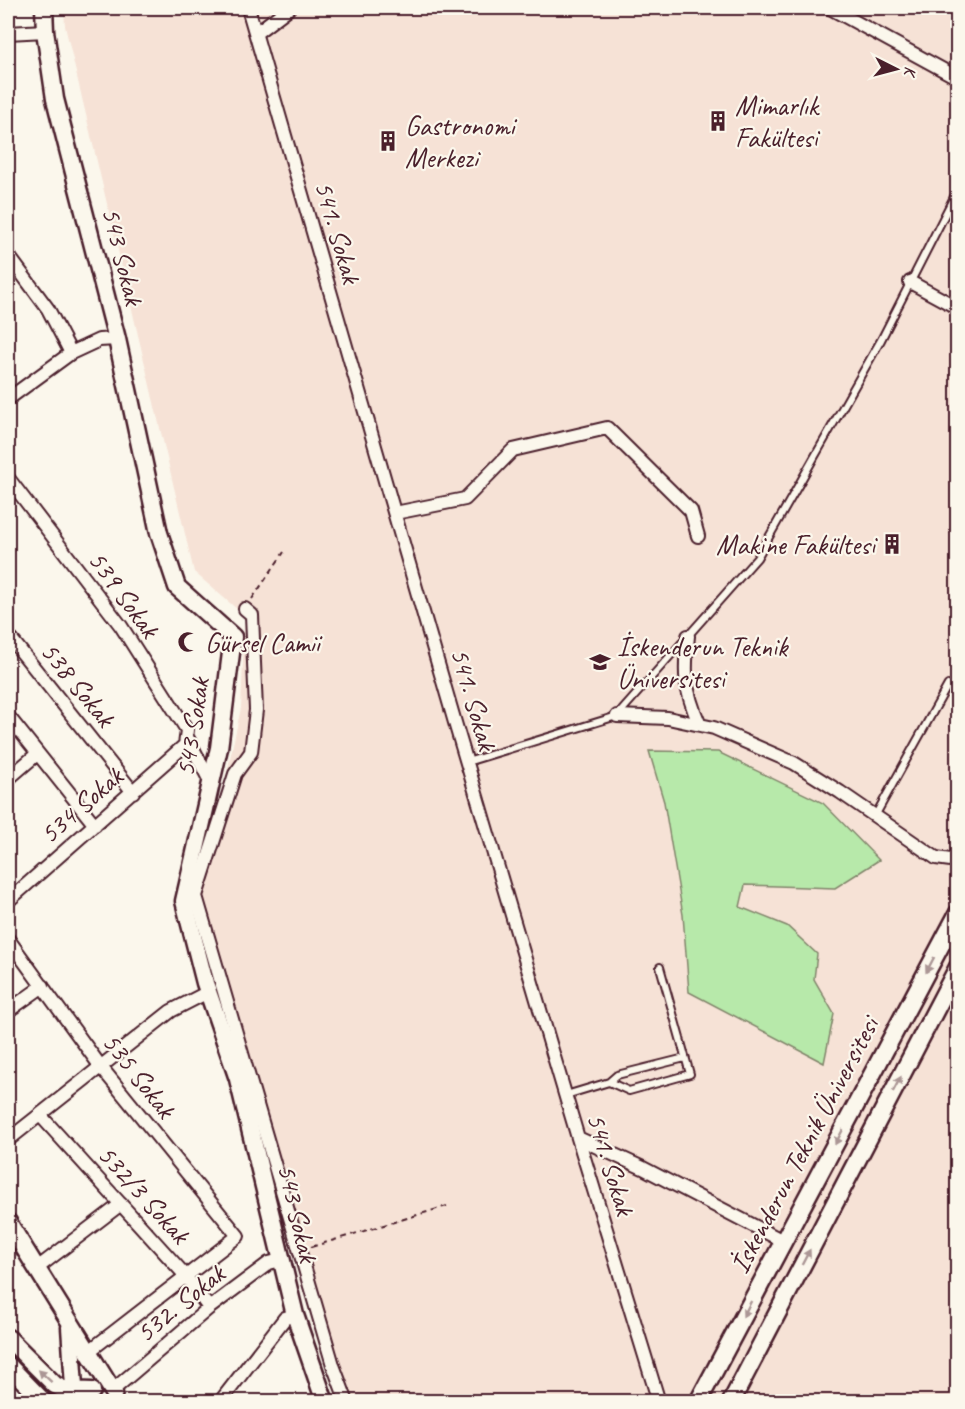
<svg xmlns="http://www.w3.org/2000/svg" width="965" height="1409" viewBox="0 0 965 1409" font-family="Caveat,sans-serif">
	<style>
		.built { fill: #f6e2d6 }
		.green { fill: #b7e9aa; stroke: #80846a; stroke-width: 1.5 }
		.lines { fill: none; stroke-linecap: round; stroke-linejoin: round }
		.lane-casing { stroke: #4a1f2b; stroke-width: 10 }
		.street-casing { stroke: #4a1f2b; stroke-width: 16 }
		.secondary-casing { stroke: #4a1f2b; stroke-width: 21 }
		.path { stroke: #4a1f2b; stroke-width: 2; stroke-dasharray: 6 4.5; stroke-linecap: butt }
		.lane { stroke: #fbf7ec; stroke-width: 6 }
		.street { stroke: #fbf7ec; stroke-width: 12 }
		.secondary { stroke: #fbf7ec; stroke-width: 16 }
		.oneway { fill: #ab9695 }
		.labels { text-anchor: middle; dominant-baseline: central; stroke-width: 4.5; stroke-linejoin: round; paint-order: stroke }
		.poi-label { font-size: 28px; fill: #4a1f2b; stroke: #fbf7ec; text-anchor: start }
		.street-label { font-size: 28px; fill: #4a1f2b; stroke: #fbf7ec }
	</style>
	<rect width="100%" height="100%" fill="#fbf7ec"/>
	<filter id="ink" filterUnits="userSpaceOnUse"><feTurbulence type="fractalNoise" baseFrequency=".0167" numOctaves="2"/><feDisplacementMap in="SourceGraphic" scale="12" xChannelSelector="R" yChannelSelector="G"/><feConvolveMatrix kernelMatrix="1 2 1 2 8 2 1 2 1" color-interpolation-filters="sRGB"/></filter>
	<g filter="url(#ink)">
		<path class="built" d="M 64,8 L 957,8 L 957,1401 L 343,1401 L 191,896 L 218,814 L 241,708 L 245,616 L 194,572 L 65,26 Z"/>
		<path class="green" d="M 649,751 L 718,752 L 823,803 L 879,860 L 835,888 L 745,885 L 740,907 L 787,926 L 817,954 L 814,979 L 834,1014 L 824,1063 L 689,992 L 683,915 L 664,802 Z"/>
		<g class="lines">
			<g class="lane-casing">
				<path id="lane" d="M 467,762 L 617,716 L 757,558 L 881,340 L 958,189
					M 875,816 L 948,685
					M 609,1082 L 617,1075 L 685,1058
					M 566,1095 L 609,1082 L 629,1091 L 690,1074 L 660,967"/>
			</g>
			<g class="street-casing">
				<path id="street" d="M 248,8 L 456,726 L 578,1138 L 659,1402
					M 830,8 L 958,78
					M 8,33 L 45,31
					M 256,33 L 289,8
					M 8,255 L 48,309 L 71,353
					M 910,282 L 958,308
					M 8,399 L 71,353 L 99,340 L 117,339
					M 8,478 L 121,626 L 187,730 L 185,745 L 8,901
					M 395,513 L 465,499 L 513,450 L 607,428 L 691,511 L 698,536
					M 245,609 L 252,615 L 256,710 L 251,752 L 235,774 L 196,896 L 333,1365 L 347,1402
					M 8,635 L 133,792
					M 688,636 C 684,672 684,689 699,723
					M 8,716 L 95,825
					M 617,716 L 668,718 L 714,728 L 794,763 L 840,792 L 936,858 L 958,861
					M 187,737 L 211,783
					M 8,779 L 37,754
					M 8,939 L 101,1067 L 238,1236 L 88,1352
					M 8,1011 L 43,986
					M 40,1115 L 185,1275 L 209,1308
					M 578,1138 L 643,1168 L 783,1241
					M 8,1140 L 171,1011 L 208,992
					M 36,1269 L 121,1204
					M 113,1390 L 209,1308 L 269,1263 L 281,1260
					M 220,1402 L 285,1318 L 295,1315"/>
			</g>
			<g class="secondary-casing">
				<path id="secondary" d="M 44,8 L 45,31 L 55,99 L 117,339 L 159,533 L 177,587 L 233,637 L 219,748 L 184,901 L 205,983 L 238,1079 L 295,1315 L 325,1402
					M 8,1222 L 114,1393
					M 70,1327 L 75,1402
					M 8,1338 L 55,1385 L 65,1390 L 92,1391
					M 8,1365 L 44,1402
					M 698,1402 L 958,913
					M 731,1402 L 958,967"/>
			</g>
			<path class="path" d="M 252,599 L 284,552
				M 311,1247 L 447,1206"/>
			<use href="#lane" class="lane"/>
			<use href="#street" class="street"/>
			<use href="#secondary" class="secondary"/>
		</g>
		<defs><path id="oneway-solid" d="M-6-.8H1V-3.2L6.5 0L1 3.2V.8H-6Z" transform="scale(1.5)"/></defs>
		<g class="oneway">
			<use href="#oneway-solid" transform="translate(930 965) rotate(118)"/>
			<use href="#oneway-solid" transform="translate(897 1084) rotate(-62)"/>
			<use href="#oneway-solid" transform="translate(839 1137) rotate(118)"/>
			<use href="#oneway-solid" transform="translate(806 1257) rotate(-62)"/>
			<use href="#oneway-solid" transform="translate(747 1309) rotate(118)"/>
			<use href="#oneway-solid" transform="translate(45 1376) rotate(-137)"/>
		</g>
	</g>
	<defs>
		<g id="building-bare" transform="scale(1.62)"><path d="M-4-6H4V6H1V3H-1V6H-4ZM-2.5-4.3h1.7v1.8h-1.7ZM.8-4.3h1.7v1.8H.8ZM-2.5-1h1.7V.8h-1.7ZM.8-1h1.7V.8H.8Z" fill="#4a1f2b" stroke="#fbf7ec" stroke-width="2.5" paint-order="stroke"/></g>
		<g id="mosque-bare" transform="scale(1.62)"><path d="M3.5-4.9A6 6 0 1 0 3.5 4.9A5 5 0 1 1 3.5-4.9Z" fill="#4a1f2b" stroke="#fbf7ec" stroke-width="2.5" paint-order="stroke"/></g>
		<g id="university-bare" transform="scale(1.62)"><path d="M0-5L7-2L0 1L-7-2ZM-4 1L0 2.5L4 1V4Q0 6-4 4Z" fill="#4a1f2b" stroke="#fbf7ec" stroke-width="2.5" paint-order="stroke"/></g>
	</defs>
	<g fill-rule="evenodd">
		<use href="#building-bare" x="718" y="121"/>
		<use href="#building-bare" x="388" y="141"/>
		<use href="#building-bare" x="892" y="544"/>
		<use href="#mosque-bare" x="188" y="642"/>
		<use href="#university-bare" x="600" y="662"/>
	</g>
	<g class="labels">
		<g class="poi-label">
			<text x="735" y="105">Mimarlık<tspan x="735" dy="32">Fakültesi</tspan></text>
			<text x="405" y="125">Gastronomi<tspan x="405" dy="32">Merkezi</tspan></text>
			<text x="875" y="544" text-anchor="end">Makine Fakültesi</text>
			<text x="205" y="642">Gürsel Camii</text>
			<text x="617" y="646">İskenderun Teknik<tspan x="617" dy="32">Üniversitesi</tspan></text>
		</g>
		<g class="street-label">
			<text transform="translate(338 232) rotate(74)">541. Sokak</text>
			<text transform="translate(123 256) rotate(76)">543 Sokak</text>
			<text transform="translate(124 594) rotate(54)">539 Sokak</text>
			<text transform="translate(78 684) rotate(51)">538 Sokak</text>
			<text transform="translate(474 699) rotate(74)">541. Sokak</text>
			<text transform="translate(192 727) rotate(-81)">543 Sokak</text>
			<text transform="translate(81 805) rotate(-41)">534 Sokak</text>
			<text transform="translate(139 1075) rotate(52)">535 Sokak</text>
			<text transform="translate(804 1145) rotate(-62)">İskenderun Teknik Üniversitesi</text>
			<text transform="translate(611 1164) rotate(73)">541. Sokak</text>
			<text transform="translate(144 1194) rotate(48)">532/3 Sokak</text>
			<text transform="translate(298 1213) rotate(77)">543 Sokak</text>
			<text transform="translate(180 1303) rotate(-39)">532. Sokak</text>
		</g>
	</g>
	<rect width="965" height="1409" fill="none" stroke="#fbf7ec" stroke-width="30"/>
	<rect x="15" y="15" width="935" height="1379" fill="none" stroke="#4a1f2b" stroke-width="2" filter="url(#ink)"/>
	<g transform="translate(896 69) rotate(96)" stroke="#fbf7ec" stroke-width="4.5" paint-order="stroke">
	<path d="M0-4.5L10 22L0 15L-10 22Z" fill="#4a1f2b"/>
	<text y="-9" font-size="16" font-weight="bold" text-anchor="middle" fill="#4a1f2b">K</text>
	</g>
</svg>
